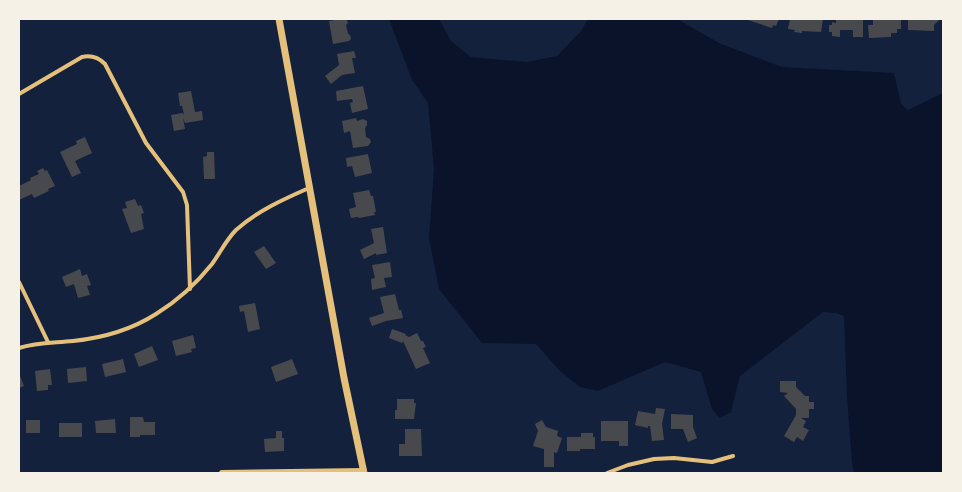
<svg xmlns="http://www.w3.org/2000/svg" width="962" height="492" viewBox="0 0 962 492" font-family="Mulish,sans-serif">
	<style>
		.water { fill: #0b132b }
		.building { fill: #48494c }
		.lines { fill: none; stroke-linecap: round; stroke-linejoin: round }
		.minor { stroke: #e5c07b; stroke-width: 4 }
		.tertiary { stroke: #e5c07b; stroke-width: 6 }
		.secondary { stroke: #e5c07b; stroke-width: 7 }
	</style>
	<rect width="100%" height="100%" fill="#14213d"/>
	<path class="water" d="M 389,19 L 439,19 L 451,41 L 471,57 L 527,62 L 557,56 L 581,31 L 588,19 L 677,19 L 719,43 L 782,67 L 894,73 L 901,104 L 908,110 L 943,93 L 943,473 L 854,473 L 852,464 L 847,396 L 844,316 L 836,313 L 823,312 L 740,376 L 731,412 L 720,418 L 712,409 L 701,372 L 665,362 L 598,391 L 580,387 L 560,371 L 536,344 L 482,343 L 439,289 L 429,238 L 434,169 L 428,103 L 412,80 Z"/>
	<path class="building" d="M 341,19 L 347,20 L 348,23 L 346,25 L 348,34 L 350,35 L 351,39 L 349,41 L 333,44 L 329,21 Z
		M 748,19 L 779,19 L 776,26 L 773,25 L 772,28 L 748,20 Z
		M 790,19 L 823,19 L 821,32 L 802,31 L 802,33 L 794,32 L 795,30 L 788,29 Z
		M 836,19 L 863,19 L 863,37 L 853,37 L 853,30 L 840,30 L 840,37 L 832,36 L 832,32 L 829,32 L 829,25 L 832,25 L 832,22 L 836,23 Z
		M 889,19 L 901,19 L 901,29 L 897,29 L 897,33 L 891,33 L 891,37 L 869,38 L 868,25 L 873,25 L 873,20 L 889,20 Z
		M 908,19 L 940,19 L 934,25 L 934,31 L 908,30 Z
		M 354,51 L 356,58 L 352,58 L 355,73 L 342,75 L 331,84 L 325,76 L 339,65 L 337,54 Z
		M 363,86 L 368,109 L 352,113 L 350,103 L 353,102 L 352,99 L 337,101 L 336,91 Z
		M 191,91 L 195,112 L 202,111 L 203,120 L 185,123 L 183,118 L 185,129 L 174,131 L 171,115 L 182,113 L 184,114 L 182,106 L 180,106 L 178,93 Z
		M 356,118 L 357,121 L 363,119 L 367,121 L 367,125 L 365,128 L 366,137 L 370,139 L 371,142 L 368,146 L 353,148 L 350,131 L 344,133 L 342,121 Z
		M 85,137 L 92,153 L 75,161 L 81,173 L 72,177 L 60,152 L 77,144 L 76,141 Z
		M 207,152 L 214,152 L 215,179 L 204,179 L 203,157 L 207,156 Z
		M 368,154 L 372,173 L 355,177 L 352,166 L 347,167 L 346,158 Z
		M 43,168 L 45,171 L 47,170 L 55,186 L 48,189 L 49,191 L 34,198 L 32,194 L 19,200 L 19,186 L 31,180 L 30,178 L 39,174 L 37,171 Z
		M 369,190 L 371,196 L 373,196 L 376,212 L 374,212 L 375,215 L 359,218 L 358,217 L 351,218 L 349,209 L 356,207 L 353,193 Z
		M 135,199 L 138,206 L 141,205 L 144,213 L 141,214 L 144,229 L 131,233 L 122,209 L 127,208 L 125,202 Z
		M 383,227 L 387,253 L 376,255 L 376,253 L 364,259 L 360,250 L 374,243 L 371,229 Z
		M 264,246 L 276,263 L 266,269 L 254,252 Z
		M 390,262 L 392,277 L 384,278 L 386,287 L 372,290 L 371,279 L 375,278 L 372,265 Z
		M 80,269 L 82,276 L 87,274 L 91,285 L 87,286 L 90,295 L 78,298 L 74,284 L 66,287 L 62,277 Z
		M 395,294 L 399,310 L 401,310 L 403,318 L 386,321 L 372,326 L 369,318 L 384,313 L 380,297 Z
		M 255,303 L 260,329 L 248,332 L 244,311 L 240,312 L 239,306 Z
		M 392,329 L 406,334 L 405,335 L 409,337 L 417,333 L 421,341 L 423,341 L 426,347 L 423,348 L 430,363 L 416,369 L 403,341 L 402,343 L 389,338 Z
		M 193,335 L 196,348 L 191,349 L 192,352 L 176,356 L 172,341 Z
		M 152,346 L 158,360 L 139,367 L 134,354 Z
		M 123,359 L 126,372 L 105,377 L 102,364 Z
		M 292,359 L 298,374 L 276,382 L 271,367 Z
		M 86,367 L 87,381 L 68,383 L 67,369 Z
		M 50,369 L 52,385 L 48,385 L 48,390 L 37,391 L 35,371 Z
		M 19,373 L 24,386 L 19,388 Z
		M 780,381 L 796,381 L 796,387 L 805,396 L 809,396 L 809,402 L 814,402 L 814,409 L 809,409 L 809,418 L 801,418 L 806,421 L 803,427 L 809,430 L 803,441 L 797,437 L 794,442 L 784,436 L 796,415 L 796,409 L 784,396 L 788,393 L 780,392 Z
		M 397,399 L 414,399 L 414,403 L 416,403 L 414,419 L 395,419 L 395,410 L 397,410 Z
		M 656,408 L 665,409 L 662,424 L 664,440 L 652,441 L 650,426 L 648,426 L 648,428 L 635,425 L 638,411 L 655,414 Z
		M 671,414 L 693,415 L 693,427 L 697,438 L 688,442 L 683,429 L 671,429 Z
		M 130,417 L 143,417 L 144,422 L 155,422 L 155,435 L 140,435 L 140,437 L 130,437 Z
		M 115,419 L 116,433 L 96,433 L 95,421 Z
		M 26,420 L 40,420 L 40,433 L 26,433 Z
		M 542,420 L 546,427 L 558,431 L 557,436 L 562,438 L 557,453 L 554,452 L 554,467 L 544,467 L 544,449 L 533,446 L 538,431 L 535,424 Z
		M 601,421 L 628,421 L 628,446 L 619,446 L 619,441 L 601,441 Z
		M 59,423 L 82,423 L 82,437 L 59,437 Z
		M 405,429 L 421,429 L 422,456 L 399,456 L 399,444 L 405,444 Z
		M 276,431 L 282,431 L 282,438 L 284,438 L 284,451 L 265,452 L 264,439 L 276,438 Z
		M 581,433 L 593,433 L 593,437 L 595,437 L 595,449 L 580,449 L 580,451 L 567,451 L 567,437 L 581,437 Z"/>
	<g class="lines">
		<path class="minor" d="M 19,94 L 82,57 C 91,55 98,57 105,64 L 146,143 L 183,192 L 187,205 L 190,289
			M 19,282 L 48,342
			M 19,348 C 37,342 54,343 73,341 C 102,338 131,330 156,314 C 177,301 196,284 212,264 C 220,253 226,240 236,230 C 257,211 284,199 309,188
			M 607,473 L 628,465 L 654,459 L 674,458 L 712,462 L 733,456"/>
		<path class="tertiary" d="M 222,473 L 364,471"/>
		<path class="secondary" d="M 279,19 L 344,378 L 364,473"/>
	</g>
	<rect width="962" height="492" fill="none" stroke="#f6f1e7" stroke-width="40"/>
</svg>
